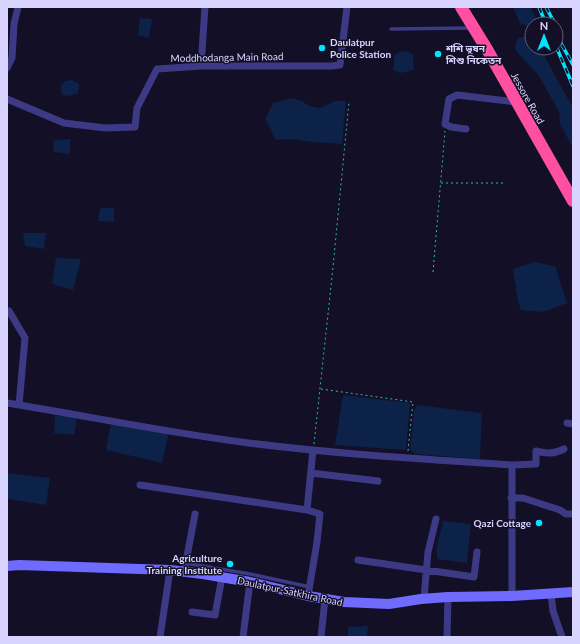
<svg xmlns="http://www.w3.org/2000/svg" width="580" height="644" viewBox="0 0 580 644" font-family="Lato,'Noto Sans Bengali',sans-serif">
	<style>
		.water { fill: #0c2248 }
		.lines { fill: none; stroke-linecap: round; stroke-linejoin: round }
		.path { stroke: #2fb8b0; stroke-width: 1; stroke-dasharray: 2 3; stroke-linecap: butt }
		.lane { stroke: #3d3a85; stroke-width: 3.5 }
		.street { stroke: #3d3a85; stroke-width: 7 }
		.secondary { stroke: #6f6bff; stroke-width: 10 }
		.highway { stroke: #ff4fa3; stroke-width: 12 }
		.rail-casing { stroke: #00e5ff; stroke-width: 3.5 }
		.rail { stroke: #130f26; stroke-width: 2; stroke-dasharray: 6; stroke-linecap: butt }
		.poi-dot { fill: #00e5ff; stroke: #130f26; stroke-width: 1.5 }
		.labels { text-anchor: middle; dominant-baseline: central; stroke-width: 3; stroke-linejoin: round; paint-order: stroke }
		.poi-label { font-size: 10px; font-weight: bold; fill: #d9d4ff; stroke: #130f26; text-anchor: start }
		.street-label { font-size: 10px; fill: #d9d4ff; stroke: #130f26 }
	</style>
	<rect width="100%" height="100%" fill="#130f26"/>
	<path class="water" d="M 513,7 L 530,7 L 537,20 L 532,24 L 531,27 L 520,23 Z
		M 140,18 L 152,19 L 149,38 L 138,35 Z
		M 525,37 L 532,40 L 532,48 L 540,48 L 573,108 L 573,148 L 560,124 L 559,112 L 539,76 L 516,51 L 515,46 L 518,38 Z
		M 407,51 L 413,55 L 414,70 L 400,73 L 393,70 L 395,54 L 400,52 Z
		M 72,80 L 79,84 L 78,93 L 69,96 L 62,95 L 61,86 L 65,81 Z
		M 293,98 L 302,101 L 309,106 L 320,108 L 335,101 L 346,101 L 342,144 L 312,142 L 291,139 L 276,140 L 265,119 L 273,103 Z
		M 70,139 L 70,154 L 53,152 L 54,140 Z
		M 100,208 L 114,208 L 114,222 L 98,221 Z
		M 23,233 L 46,233 L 44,249 L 25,246 Z
		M 56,258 L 81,259 L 73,290 L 52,284 Z
		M 534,262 L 555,266 L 567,303 L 543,312 L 521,310 L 518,301 L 513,269 Z
		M 343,395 L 410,403 L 406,450 L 335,445 Z
		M 417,405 L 482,413 L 480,459 L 415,454 L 410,450 L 414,411 Z
		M 55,415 L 77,418 L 74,435 L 54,433 Z
		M 111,423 L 169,432 L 162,463 L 106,450 Z
		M 7,473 L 50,478 L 46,505 L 7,499 Z
		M 443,521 L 471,524 L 467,563 L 437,559 L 437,546 Z
		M 368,626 L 367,637 L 348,637 L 348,627 Z"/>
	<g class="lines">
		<path class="path" d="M 441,183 L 503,183
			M 433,272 L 445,131
			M 321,389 L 413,402 L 408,451
			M 314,444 L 332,277 L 349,102"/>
		<path class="lane" d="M 391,29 L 471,28
			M 185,563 L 250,574 L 310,587"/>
		<path class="street" d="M 201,66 L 205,7
			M 7,68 L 12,58 L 14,24 L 18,7
			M 7,99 L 64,123 L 105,128 L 135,127 L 137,108 L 157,69 L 201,66 L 331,66 L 340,65 L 347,7
			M 466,129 L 451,127 L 445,124 L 449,99 L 457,95 L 516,102
			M 9,311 L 25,338 L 19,405
			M 7,403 C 88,416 168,433 249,443 C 336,454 424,459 512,465 L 512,596
			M 567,423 L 573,424
			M 512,465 L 536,464 L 536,451 C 547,454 554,454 564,449
			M 311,473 L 378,481
			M 140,485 L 307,510 L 313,450
			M 511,498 L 523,498 L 560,510 L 566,514 L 573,514
			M 307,510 L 320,514 L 317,542 L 308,596
			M 358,560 L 474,577 L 477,552
			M 184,572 L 195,514
			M 551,594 L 553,611 L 562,637
			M 424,598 L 428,552 L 436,519
			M 192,612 L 215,615 L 222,577
			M 160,637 L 170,570
			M 243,637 L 250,582
			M 321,637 L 325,599
			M 447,637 L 448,597"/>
		<path class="secondary" d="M 7,566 L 19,565 L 170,570 L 203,574 L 250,582 L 308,596 L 344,602 L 389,604 L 421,599 L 448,597 L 512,596 L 573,592"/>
		<path class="highway" d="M 461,7 L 488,51 L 573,201"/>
		<g class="rail-casing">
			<path id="rail" d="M 539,7 L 546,24
				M 546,7 L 555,24
				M 556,34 L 573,65
				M 556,46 L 573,86"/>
		</g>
		<use href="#rail" class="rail"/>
	</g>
	<g class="poi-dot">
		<circle cx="322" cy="48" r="4"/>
		<circle cx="438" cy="54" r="4"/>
		<circle cx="539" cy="523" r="4"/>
		<circle cx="230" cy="564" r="4"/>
	</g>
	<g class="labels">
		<g class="poi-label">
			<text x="330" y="42">Daulatpur<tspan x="330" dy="12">Police Station</tspan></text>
			<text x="446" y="48">শশি ভূষন<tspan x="446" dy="12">শিশু নিকেতন</tspan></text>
			<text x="531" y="523" text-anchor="end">Qazi Cottage</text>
			<text x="222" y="558" text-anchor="end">Agriculture<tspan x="222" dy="12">Training Institute</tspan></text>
		</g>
		<g class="street-label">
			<text transform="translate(227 57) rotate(-1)">Moddhodanga Main Road</text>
			<text transform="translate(528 98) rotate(61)">Jessore Road</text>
			<text transform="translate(290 591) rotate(12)">Daulatpur-Satkhira Road</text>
		</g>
	</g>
	<rect width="580" height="644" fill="none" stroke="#d9d4ff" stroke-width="16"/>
	<g transform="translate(544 36)"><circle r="19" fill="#130f26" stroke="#625e7d"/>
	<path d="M0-3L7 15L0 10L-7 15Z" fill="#00e5ff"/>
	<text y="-6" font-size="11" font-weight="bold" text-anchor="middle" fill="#d9d4ff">N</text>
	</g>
</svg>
